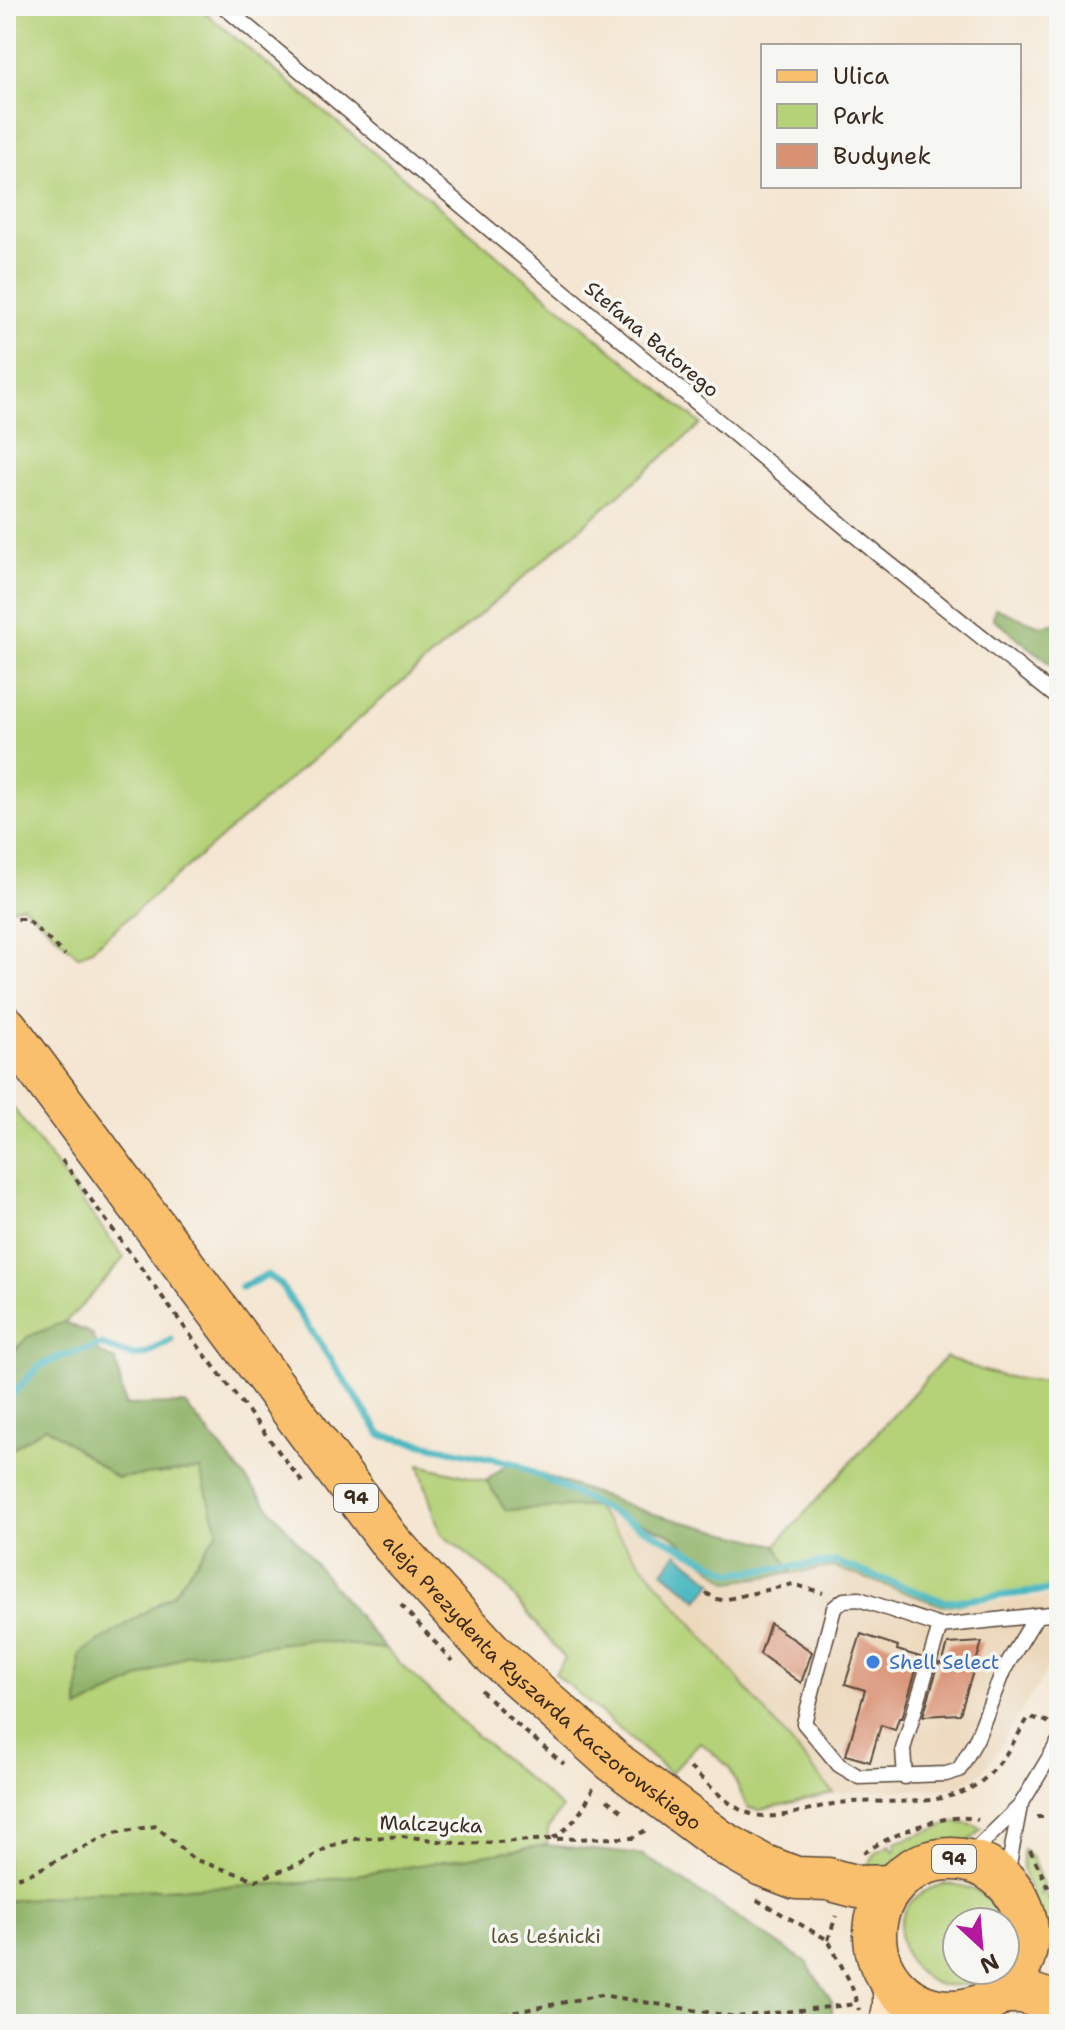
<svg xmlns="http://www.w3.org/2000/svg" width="1065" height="2030" viewBox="0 0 1065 2030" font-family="'Shantell Sans',sans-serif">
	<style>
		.built { fill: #ecd7ba }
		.green { fill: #b5d279; stroke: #787e4c; stroke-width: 2 }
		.forest { fill: #90b469; stroke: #666f44; stroke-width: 2 }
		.water { fill: #48b7c0; stroke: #42706f; stroke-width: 2 }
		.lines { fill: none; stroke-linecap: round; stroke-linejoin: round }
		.stream { stroke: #48b7c0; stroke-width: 7 }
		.building { fill: #d99173 }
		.lane-casing { stroke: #574639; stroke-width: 17 }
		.secondary-casing { stroke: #574639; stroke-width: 39 }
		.primary-casing { stroke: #574639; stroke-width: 45 }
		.path { stroke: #574639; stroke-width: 4; stroke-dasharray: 6 6; stroke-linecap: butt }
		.lane { stroke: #fff; stroke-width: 14 }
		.secondary { stroke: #fde5c5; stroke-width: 36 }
		.primary { stroke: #f9bf6d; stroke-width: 42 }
		.shop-dot { fill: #3f7fe0; stroke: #f6f6f2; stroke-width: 3 }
		.labels { text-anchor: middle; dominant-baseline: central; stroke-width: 7; stroke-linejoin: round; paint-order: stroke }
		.shield { fill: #f6f6f2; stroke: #73675e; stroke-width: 2 }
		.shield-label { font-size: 18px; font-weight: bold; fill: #3b2a1e }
		.street-label { font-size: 20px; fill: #3b2a1e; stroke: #f6f6f2 }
		.shop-label { font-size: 20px; fill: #366cbe; stroke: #f6f6f2; text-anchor: start }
		.park-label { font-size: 20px; fill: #5a5435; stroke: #f6f6f2 }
	</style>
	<rect width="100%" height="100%" fill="#f6f6f2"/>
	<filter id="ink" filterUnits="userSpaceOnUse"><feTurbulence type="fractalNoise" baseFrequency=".0125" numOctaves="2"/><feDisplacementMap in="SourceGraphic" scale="16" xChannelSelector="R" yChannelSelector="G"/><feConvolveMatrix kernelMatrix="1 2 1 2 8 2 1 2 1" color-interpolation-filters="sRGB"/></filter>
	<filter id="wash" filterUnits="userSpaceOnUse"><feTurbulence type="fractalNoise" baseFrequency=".006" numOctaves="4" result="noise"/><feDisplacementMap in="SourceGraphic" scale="32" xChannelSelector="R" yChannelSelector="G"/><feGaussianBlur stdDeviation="1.8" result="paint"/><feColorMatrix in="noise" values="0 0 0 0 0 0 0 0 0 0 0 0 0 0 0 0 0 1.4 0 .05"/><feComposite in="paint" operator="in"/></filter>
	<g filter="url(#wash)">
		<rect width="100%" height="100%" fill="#f4e6d2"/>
		<path class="built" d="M 594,1506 L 670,1534 L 729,1582 L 834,1567 L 943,1606 L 1059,1596 L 1059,1651 L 984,1771 L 957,1788 L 833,1793 Z"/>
		<path class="green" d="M 6,6 L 197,6 L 701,424 L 92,949 L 78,956 L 23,905 L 6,910 Z
			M 6,1098 L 124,1258 C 109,1274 81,1310 64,1322 C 42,1337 10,1336 6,1371 Z
			M 946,1357 C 985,1373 1016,1382 1059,1382 L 1059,1587 L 943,1606 L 834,1567 L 792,1573 L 776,1545 Z
			M 46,1426 L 117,1478 L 200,1469 L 218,1531 L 173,1594 L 80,1654 L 78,1708 L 186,1655 L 309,1640 L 385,1649 L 476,1735 L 562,1808 L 548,1829 L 547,1845 L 304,1883 L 93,1892 L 6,1901 L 6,1444 L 10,1450 Z
			M 419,1465 L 486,1481 L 506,1510 L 594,1506 L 833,1793 L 760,1810 L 748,1808 L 729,1767 L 700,1742 L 670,1773 L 555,1673 L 565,1659 L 502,1582 L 440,1533 Z
			M 954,1822 L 973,1825 L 982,1829 L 968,1842 L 936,1845 L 919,1850 L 882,1872 L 861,1875 L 876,1853 L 890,1845 L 893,1851 L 897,1849 L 895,1843 Z
			M 1023,1849 L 1032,1858 L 1044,1887 L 1039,1890 L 1040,1895 L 1046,1892 L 1059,1923 L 1059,1964 L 1051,1958 L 1057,1954 L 1054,1949 L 1047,1952 C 1041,1939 1041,1927 1038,1913 C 1032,1888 1019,1877 1023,1849 Z
			M 944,1884 C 970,1884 993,1895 1000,1922 L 957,1922 L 957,1970 L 988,1970 C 928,2030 849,1909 944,1884 Z"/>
		<path class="forest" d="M 995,608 L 1040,626 L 1059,623 L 1059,671 L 993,618 Z
			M 64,1322 L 92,1334 L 98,1352 L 116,1361 L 125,1405 L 185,1404 L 385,1649 L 309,1640 L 186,1655 L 78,1709 L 80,1654 L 173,1594 L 218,1531 L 200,1469 L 117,1478 L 46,1427 L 10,1450 L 6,1444 L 7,1360 L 27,1337 Z
			M 509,1463 L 653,1514 L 776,1545 L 792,1573 L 729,1582 L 670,1534 L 594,1506 L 506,1510 L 486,1481 Z
			M 547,1845 L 643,1855 L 806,1962 L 832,2002 L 832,2024 L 6,2024 L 6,1901 L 93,1892 L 305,1883 Z"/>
		<path class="water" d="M 677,1553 L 713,1582 L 698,1600 L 663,1571 Z"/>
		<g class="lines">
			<path class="stream" d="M 241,1287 L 268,1275 L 280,1284 L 381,1435 L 516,1464 L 732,1573 L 836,1562 L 945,1602 L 1059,1589
				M 6,1401 L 38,1367 L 60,1357 L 101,1345 L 133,1356 L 146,1354 L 171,1340"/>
		</g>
		<g id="blocks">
			<path class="building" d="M 770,1623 L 812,1652 L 801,1683 L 760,1654 Z
				M 861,1634 L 898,1646 L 897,1650 L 920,1657 L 902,1718 L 899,1718 L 895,1730 L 881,1725 L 870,1762 L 846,1755 L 865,1690 L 845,1684 Z
				M 982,1642 L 960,1714 L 923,1716 L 939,1663 L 942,1664 L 948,1644 Z"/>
		</g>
	</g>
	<g filter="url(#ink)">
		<use href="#blocks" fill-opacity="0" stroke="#574639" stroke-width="2"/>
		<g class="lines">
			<g class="lane-casing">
				<path id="lane" d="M 223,6 L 876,553 L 1059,699
					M 1037,1615 L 1003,1671 L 977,1738 L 959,1770 L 946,1774 L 859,1777 L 839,1765 L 804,1723 L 834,1608 L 844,1600 L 859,1599 L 940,1626 L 1059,1613
					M 905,1777 L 903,1749 L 940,1626
					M 966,1859 L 1020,1806 L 1059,1741
					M 1006,1880 L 1020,1806"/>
			</g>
			<g class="secondary-casing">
				<path id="secondary" d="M 888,2024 L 891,2006 L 891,1983
					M 924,2024 L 939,2011"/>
			</g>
			<g class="primary-casing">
				<g id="primary">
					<path id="s1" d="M 6,1027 L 392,1544 L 493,1654 L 613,1761 L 720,1841 L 762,1865 L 796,1878 L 828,1879 L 858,1887 L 893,1886"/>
					<circle cx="951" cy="1935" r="76"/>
					<path d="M 1003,1992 L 1023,1992 L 1059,2004"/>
				</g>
			</g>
			<path class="path" d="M 6,921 L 9,919 L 26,919 L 65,955
				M 62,1160 L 196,1343 L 305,1486
				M 706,1593 L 716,1599 L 723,1600 L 793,1584 L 823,1593
				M 401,1605 L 452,1661
				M 481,1690 L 508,1717 L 564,1764
				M 690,1768 C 707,1782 727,1806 748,1813 C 778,1823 809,1807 839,1803 C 885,1798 935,1810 976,1785 C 1000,1770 1014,1740 1029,1717 L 1046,1721 L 1052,1725
				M 607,1800 L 623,1812
				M 1037,1817 L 1059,1817
				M 553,1838 C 575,1824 583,1810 593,1788
				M 1030,1850 L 1059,1909
				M 863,1853 C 892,1835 945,1810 978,1820
				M 6,1882 L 34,1872 L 113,1833 L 156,1826 L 193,1859 L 256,1880 L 302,1863 L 330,1846 L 355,1839 L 402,1836 L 463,1844 L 551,1839 L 632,1838 L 648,1829
				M 757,1900 L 828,1940 L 851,1984 L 859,2010
				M 828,1940 L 836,1916
				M 455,2024 L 601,1995 L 736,2017 L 857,2004"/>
			<use href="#lane" class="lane"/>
			<use href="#secondary" class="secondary"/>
			<use href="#primary" class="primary"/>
		</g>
	</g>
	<circle class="shop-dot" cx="873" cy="1662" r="8"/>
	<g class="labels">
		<g class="shield">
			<rect x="334" y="1484" width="44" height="28" rx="6"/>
			<rect x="932" y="1845" width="44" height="28" rx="6"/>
		</g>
		<g class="shield-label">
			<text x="356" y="1498">94</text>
			<text x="954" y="1859">94</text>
		</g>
		<g class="street-label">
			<text transform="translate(652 339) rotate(40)">Stefana Batorego</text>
			<text stroke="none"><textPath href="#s1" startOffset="850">aleja Prezydenta Ryszarda Kaczorowskiego</textPath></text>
			<text transform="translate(431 1824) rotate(2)">Malczycka</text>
		</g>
		<g class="shop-label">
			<text x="889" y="1662">Shell Select</text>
		</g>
		<g class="park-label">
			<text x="546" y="1936">las Leśnicki</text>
		</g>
	</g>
	<rect width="1065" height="2030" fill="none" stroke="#f6f6f2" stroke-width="32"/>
	<rect x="761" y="44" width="260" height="144" fill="#f6f6f2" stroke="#aba49d" stroke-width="2"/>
	<rect x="777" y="70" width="40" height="12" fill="#f9bf6d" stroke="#aba49d" stroke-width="2"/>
	<text x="833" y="84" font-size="24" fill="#3b2a1e">Ulica</text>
	<rect x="777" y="104" width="40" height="24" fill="#b5d279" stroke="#aba49d" stroke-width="2"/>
	<text x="833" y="124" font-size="24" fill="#3b2a1e">Park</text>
	<rect x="777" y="144" width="40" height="24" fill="#d99173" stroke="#aba49d" stroke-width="2"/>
	<text x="833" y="164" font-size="24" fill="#3b2a1e">Budynek</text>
	<g transform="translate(981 1946) rotate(154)"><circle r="38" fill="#f6f6f2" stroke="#aba49d" stroke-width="2"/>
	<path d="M0-6L14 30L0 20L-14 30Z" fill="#b5179e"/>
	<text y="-12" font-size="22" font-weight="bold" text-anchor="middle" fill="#3b2a1e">N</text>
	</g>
</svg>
